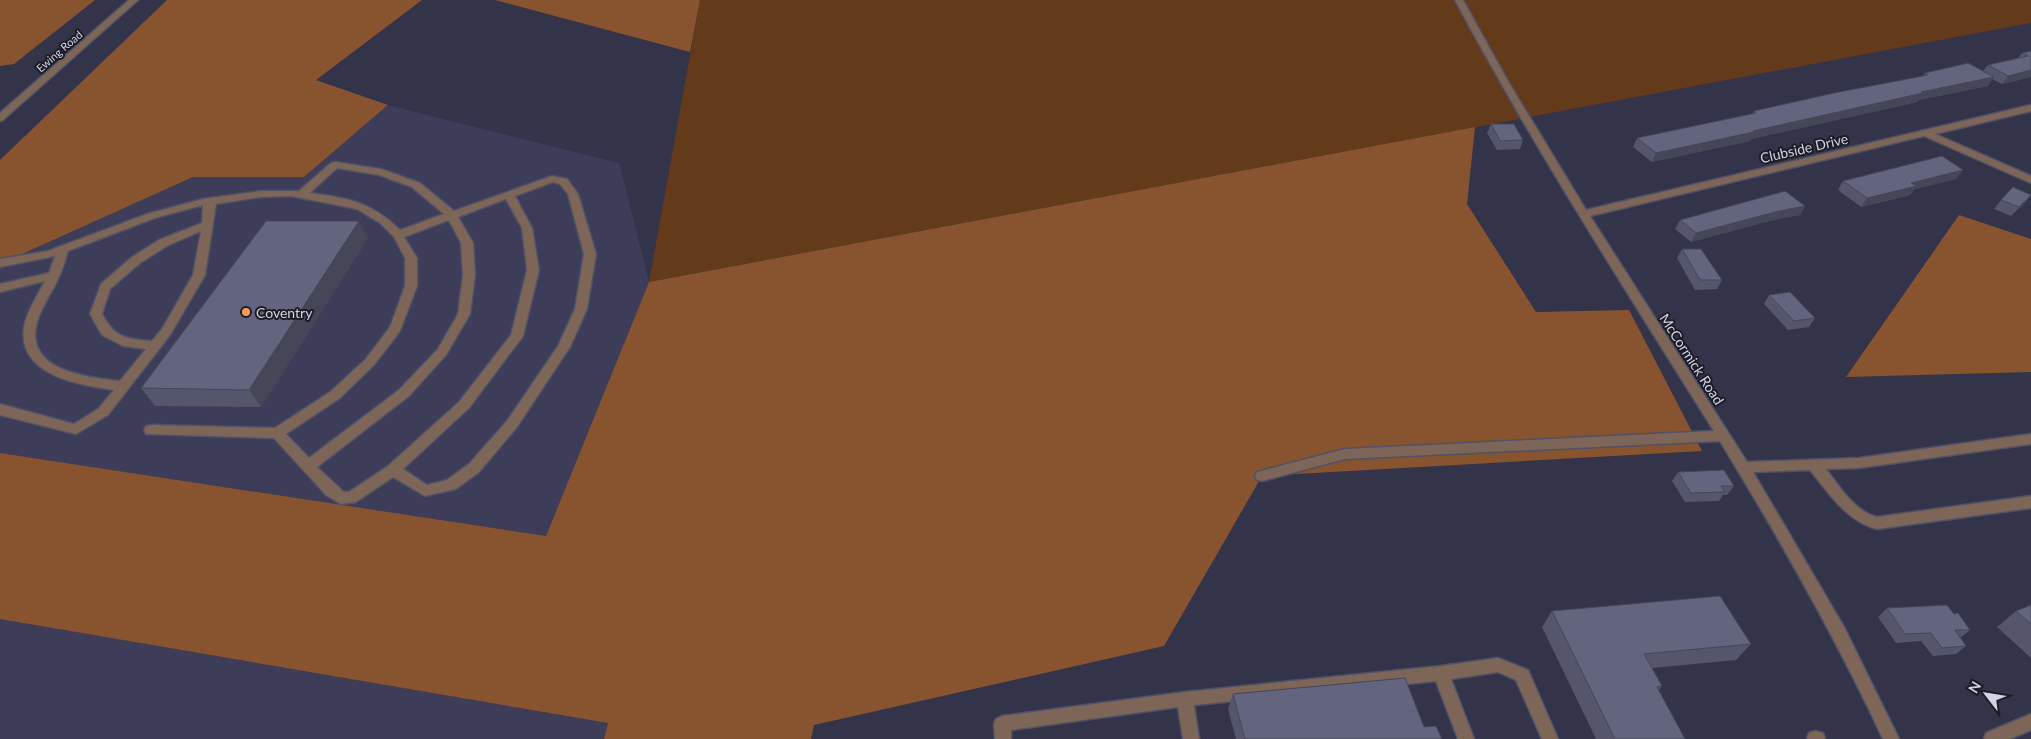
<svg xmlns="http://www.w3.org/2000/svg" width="2031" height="739" viewBox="0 0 2031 739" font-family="Lato,sans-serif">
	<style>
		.built { fill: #3d3d5a }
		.green { fill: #633a1a }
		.forest { fill: #87542f }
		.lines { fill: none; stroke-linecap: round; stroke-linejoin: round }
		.minor-casing { stroke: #505066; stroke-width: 3 }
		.minor { fill: #7d6657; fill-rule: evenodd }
		.wall { fill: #55566c }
		.shaded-wall { fill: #454658 }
		.building { fill: #63647e; stroke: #454658 }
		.poi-dot { fill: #fd9d54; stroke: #1c1c27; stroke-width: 2 }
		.labels { text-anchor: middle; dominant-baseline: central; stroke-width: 4; stroke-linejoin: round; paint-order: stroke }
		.far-street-label { font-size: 11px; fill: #d3d4e3; stroke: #1c1c27 }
		.street-label { font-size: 14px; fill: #d3d4e3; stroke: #1c1c27 }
		.poi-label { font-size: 14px; fill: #d3d4e3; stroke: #1c1c27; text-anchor: start }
	</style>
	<rect width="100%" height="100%" fill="#33334a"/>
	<path class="built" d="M 388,105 L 619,163 L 649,282 L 546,536 L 0,453 L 0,264 L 193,177 L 304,177 Z
		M 0,619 L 608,723 L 604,739 L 0,739 Z"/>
	<path class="green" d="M 700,0 L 2031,0 L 2031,23 L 649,282 Z"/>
	<path class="forest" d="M 0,0 L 95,0 L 14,64 L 0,66 Z
		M 167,0 L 422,0 L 316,80 L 388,105 L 304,177 L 193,177 L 0,264 L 0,160 Z
		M 495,0 L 700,0 L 690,52 Z
		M 1475,127 L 1467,204 L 1536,312 L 1629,310 L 1702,451 L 1262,476 L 1164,646 L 814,725 L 811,739 L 604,739 L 608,723 L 0,619 L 0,453 L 546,536 L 649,282 Z
		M 1959,215 L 2031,239 L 2031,372 L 1846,377 Z"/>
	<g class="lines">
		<g class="minor-casing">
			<path id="minor" d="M 129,0 L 138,0 L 3,120 L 0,121 L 0,113 Z
				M 1455,0 L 1463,0 L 1509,83 L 1586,210 L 2031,105 L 2031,111 L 1935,134 L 2031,176 L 2031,183 L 1924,136 L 1590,216 L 1747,462 L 1859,458 L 2031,434 L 2031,444 L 1859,468 L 1826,469 C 1839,486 1855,512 1877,517 L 2031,496 L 2031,508 L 1877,529 C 1846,521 1830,494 1810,470 L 1753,472 L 1844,627 L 1899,739 L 1883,739 C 1835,636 1779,538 1720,441 L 1345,459 L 1262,481 L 1257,480 L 1255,476 L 1257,472 L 1345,449 L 1714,431 C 1625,289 1534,148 1455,0 Z
				M 335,162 L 381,169 L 420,183 L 454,211 L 552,176 L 567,179 L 578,194 L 596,254 L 587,309 L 570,347 L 517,427 L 479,472 L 456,489 L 425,496 L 393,477 L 356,502 L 341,504 L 326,495 L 274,438 L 146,434 L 144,430 L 146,426 L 151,425 L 275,428 L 330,392 L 366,359 L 390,327 L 405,286 L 405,258 L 394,237 L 380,223 L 357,209 L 291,196 L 261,197 L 216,204 L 205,275 L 170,335 L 108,415 L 76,434 L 0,415 L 0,404 L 74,424 L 98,409 L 114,390 C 78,385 17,375 24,327 C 27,310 38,295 45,281 L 0,292 L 0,284 L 49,273 L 55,256 L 0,267 L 0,259 L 48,251 L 147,214 L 203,199 L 261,191 L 299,191 L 331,163 ZM 337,168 L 379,175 L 412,187 L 444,214 L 400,230 C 371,202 349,198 310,193 ZM 553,182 L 560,184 L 568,194 L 584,254 L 575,309 L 558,346 L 507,421 L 469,464 L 447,480 L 427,485 L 403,469 L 469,408 L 523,336 L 539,270 L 532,228 L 515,196 ZM 506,199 L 522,228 L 527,270 L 511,335 L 459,402 L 388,466 L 349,492 L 344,492 L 317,467 L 409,396 L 446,355 L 470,314 L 475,275 L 473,243 L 458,217 ZM 203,205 L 202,223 L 159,240 L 132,257 L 101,284 L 90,314 L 102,335 L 123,346 L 146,349 L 120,381 C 87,377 24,371 37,322 C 42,305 53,292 59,277 C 63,269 65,260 68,251 L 155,218 ZM 449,220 L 461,243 L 463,275 L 458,314 L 438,349 L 399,390 L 309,458 L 286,434 L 340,398 L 374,365 L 400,331 L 417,286 L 417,258 L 404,237 ZM 201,231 L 193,275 L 162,329 L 152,341 C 126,339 115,338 102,314 L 110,289 L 140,263 L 167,246 Z
				M 1498,658 L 1528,670 L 1558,739 L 1542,739 L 1516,680 L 1498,672 L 1451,679 L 1474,739 L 1458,739 L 1436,681 L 1194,705 L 1199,739 L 1183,739 L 1178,707 L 1011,730 L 1011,739 L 995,739 L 994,724 L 996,719 L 1002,716 L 1185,692 L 1441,666 Z
				M 2031,714 L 2031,730 L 2010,739 L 1984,739 L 1986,733 Z
				M 1815,731 L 1823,733 L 1825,739 L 1807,739 L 1809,733 Z"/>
		</g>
		<use href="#minor" class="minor"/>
	</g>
	<path class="wall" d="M 2031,51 L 2031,77 L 2002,84 L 1992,79 L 1988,86 L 1919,100 L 1917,102 L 1751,139 L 1750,141 L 1652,162 L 1633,147 L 1637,138 L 1753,114 L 1754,111 L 1923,76 L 1925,73 L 1983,71 L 1988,65 L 2018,58 L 2022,53 Z
		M 1491,124 L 1523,140 L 1520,149 L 1497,150 L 1487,133 Z
		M 1963,170 L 1956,179 L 1915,189 L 1910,195 L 1861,207 L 1838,190 L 1843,181 Z
		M 2031,195 L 2024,204 L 2011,216 L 1994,209 L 2001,200 Z
		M 1805,206 L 1800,215 L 1773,220 L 1691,242 L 1675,229 L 1680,220 Z
		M 368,238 L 261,407 L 155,406 L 141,388 Z
		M 1682,249 L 1722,280 L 1717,289 L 1695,290 L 1677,258 Z
		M 1769,295 L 1815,318 L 1809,327 L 1788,330 L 1764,304 Z
		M 1678,472 L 1734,486 L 1727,495 L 1723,495 L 1719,501 L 1685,502 L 1672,481 Z
		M 2031,605 L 2031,658 L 1997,627 L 2016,611 Z
		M 1887,608 L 1954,614 L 1970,630 L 1960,638 L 1966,646 L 1956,654 L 1933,656 L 1921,641 L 1896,643 L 1878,617 Z
		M 1552,611 L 1751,644 L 1736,660 L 1652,668 L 1662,686 L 1659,690 L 1685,739 L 1596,739 L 1542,627 Z
		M 1233,694 L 1424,727 L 1442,739 L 1236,739 L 1228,709 Z"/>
	<path class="shaded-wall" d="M 2031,70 L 2031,77 L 2002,84 L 2008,76 Z
		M 1994,77 L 1988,86 L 1919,100 L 1917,102 L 1751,139 L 1750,141 L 1652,162 L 1656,153 L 1921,92 Z
		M 1963,170 L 1956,179 L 1915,189 L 1910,195 L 1861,207 L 1867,198 L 1911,183 Z
		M 2031,195 L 2024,204 L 2011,216 L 2019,207 Z
		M 1805,206 L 1800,215 L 1773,220 L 1691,242 L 1696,233 L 1779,211 Z
		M 359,221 L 368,238 L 261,407 L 249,390 Z"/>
	<path class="building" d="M 2031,51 L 2031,70 L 2008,76 L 1988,65 L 2028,56 L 2022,53 Z
		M 1968,63 L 1994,77 L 1921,92 L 1923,93 L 1753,131 L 1754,132 L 1656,153 L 1637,138 L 1756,113 L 1754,111 L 1834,93 L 1928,75 L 1925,73 Z
		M 1491,124 L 1514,124 L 1523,140 L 1500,141 Z
		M 1942,156 L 1963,170 L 1911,183 L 1917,186 L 1867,198 L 1843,181 Z
		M 2013,187 L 2031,195 L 2019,207 L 2001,200 Z
		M 1785,191 L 1805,206 L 1779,211 L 1696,233 L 1680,220 Z
		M 266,221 L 359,221 L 249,390 L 141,388 Z
		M 1682,249 L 1701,249 L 1722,280 L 1700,280 Z
		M 1790,292 L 1815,318 L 1794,321 L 1769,295 Z
		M 1724,470 L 1734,486 L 1721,486 L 1725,492 L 1691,493 L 1678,472 Z
		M 1720,596 L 1751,644 L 1644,654 L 1662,686 L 1657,687 L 1685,739 L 1615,739 L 1552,611 Z
		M 1947,605 L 1954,614 L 1958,613 L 1970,630 L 1955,630 L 1966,646 L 1942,648 L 1931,633 L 1905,634 L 1887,608 Z
		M 2031,605 L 2031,624 L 2016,611 Z
		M 1405,678 L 1424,727 L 1436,726 L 1442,739 L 1245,739 L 1233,694 Z"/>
	<circle class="poi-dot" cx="246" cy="312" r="5"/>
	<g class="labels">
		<g class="far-street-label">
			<text transform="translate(59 51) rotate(-41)">Ewing Road</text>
		</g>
		<g class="street-label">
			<text transform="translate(1804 148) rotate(-13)">Clubside Drive</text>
			<text transform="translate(1692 359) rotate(57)">McCormick Road</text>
		</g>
		<g class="poi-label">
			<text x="256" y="312">Coventry</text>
		</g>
	</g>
	<g transform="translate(1986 694) rotate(301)" stroke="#1c1c27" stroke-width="4" paint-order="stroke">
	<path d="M0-4L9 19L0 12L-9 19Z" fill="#d3d4e3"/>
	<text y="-8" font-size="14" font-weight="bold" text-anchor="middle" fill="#d3d4e3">N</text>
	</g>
</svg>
